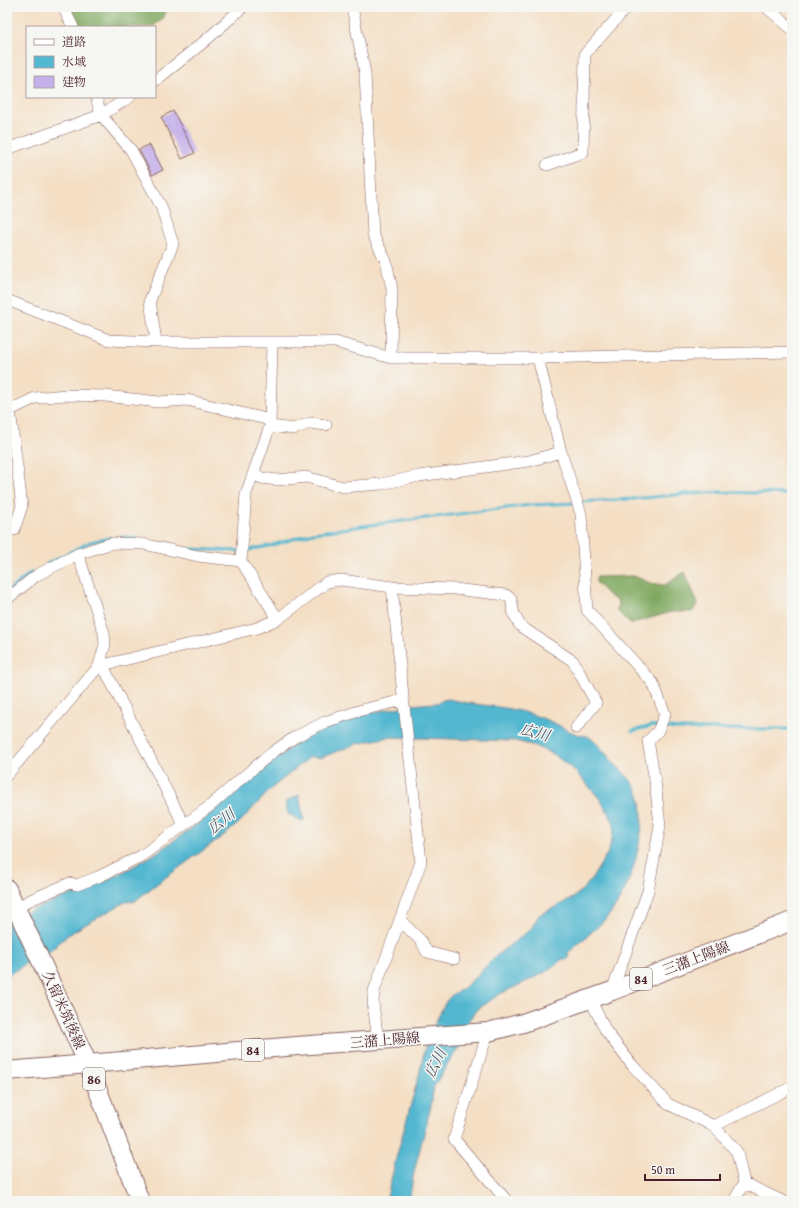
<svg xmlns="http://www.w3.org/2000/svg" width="799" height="1208" viewBox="0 0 799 1208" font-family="'Gentium Book Plus','Noto Serif JP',serif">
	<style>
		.forest { fill: #80a960; stroke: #656446 }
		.water { fill: #52b7d0; stroke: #4e6b7e }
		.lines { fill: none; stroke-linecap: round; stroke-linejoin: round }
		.stream { stroke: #52b7d0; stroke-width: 3 }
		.building { fill: #c5b1ea }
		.minor-casing { stroke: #866261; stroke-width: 12 }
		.primary-casing { stroke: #866261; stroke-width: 20 }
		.minor { stroke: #fff; stroke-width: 11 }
		.primary { stroke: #fff; stroke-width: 18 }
		.labels { text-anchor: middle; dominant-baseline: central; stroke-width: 3; stroke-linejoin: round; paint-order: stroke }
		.shield { fill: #f6f6f2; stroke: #7e6067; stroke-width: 1 }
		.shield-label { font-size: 13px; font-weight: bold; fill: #4a1f2b }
		.street-label { font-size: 14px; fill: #4a1f2b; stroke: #f6f6f2 }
		.water-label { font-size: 15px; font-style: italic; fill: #4d5465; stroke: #f6f6f2 }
	</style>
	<rect width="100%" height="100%" fill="#f6f6f2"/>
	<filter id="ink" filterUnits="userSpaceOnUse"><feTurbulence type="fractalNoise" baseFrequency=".025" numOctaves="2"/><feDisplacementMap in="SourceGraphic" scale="8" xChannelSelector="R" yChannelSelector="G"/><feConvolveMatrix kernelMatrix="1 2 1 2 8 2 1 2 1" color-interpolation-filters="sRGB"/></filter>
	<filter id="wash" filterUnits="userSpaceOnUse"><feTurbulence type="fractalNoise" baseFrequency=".012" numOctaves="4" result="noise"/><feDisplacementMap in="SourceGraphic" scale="16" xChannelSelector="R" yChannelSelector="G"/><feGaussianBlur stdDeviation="0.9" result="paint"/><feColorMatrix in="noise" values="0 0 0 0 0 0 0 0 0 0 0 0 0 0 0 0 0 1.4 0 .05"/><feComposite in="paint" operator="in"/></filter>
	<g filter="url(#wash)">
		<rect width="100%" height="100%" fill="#f4dfc5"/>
		<path class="forest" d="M 66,7 L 168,7 L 163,19 L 152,27 L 75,27 Z
			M 685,572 L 698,604 L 692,612 L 671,612 L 630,624 L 617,611 L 618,601 L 608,595 L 596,582 L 596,577 L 634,576 L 650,583 L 665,585 Z"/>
		<path class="water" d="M 449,699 C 470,705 493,705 515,710 C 529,713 544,718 558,725 C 564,728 570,732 577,734 C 580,735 585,735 589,737 C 595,740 610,759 616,765 C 624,773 632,780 637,790 C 652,820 631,890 610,914 C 598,928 582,940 568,953 L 569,958 L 565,960 L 564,958 L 544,973 L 500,994 L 475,1011 L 469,1020 L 459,1047 L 434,1086 L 431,1106 L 414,1172 L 409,1201 L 386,1201 L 397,1155 L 420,1071 L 426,1042 L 442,1009 L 447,1000 L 453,994 L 464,988 L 497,955 L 531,929 L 539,915 L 573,898 L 585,887 L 593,877 L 608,852 L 613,835 L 614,823 L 599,798 L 575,771 L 553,754 L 532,745 L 515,741 L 389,737 L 356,744 L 320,758 L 310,757 L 272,788 L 241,821 L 227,833 L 154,886 L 135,901 L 133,902 L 127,901 L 81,927 L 68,935 L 50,951 L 25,964 L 7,976 L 7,924 L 29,911 L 103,882 L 127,870 L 153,855 L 192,828 L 290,748 L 309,736 L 351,719 L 374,712 L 410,705 L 436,703 L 440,702 L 443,700 Z
			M 299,795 L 304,820 L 301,821 L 288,814 L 285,802 Z"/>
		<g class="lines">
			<path class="stream" d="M 580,502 L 632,499 L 684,494 L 723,492 L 792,494
				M 116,538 L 127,537 L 138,539
				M 189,549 L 239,551
				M 245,551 L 273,545 L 313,533 L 362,526 L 531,505 L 575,503
				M 47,564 L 90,542 L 110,538
				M 7,592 L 32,572
				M 632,731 L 652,726 L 678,729 L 792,729"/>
		</g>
		<g id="blocks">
			<path class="building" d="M 173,111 L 195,153 L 182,159 L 161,117 Z
				M 149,144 L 163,170 L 152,175 L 139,150 Z"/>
		</g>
	</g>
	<g filter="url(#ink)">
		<use href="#blocks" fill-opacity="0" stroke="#866261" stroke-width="1"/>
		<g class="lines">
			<g class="minor-casing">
				<path id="minor" d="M 63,7 L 73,27
					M 352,7 L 365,73 L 373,235 L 386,261 L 392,289 L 391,358
					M 766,7 L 792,29
					M 155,81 L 205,41 L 243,7
					M 96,97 L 101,115 L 131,150 L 161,206 L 173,244 L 150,300 L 156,342
					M 7,149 L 101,115 L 130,97
					M 547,165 L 583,152 L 585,54 L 627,7
					M 7,300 L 109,340 L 156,342 L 335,342 L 391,358 L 538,358 L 792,352
					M 272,342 L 270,426 L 246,494 L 241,561 L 278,619
					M 538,358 L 561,452 L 581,514 L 587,610 L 653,683 L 665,714 L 658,731 L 648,741 L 655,781 L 660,826 L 648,891 L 612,991
					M 270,426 L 294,429 L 310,423 L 326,425
					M 254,472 L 261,478 L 278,480 L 306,477 L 343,487 L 381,484 L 419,476 L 529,461 L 561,452
					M 7,530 L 14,530 L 22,506 L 10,410 L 35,398 L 65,395 L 105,396 L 159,402 L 187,400 L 270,420
					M 7,599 L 37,575 L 78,554 L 112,543 L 143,544 L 198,556 L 241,561
					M 102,664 L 184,825
					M 99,666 L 257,628 L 278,619 L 327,582 L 341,580 L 392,587 L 454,589 L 506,595 L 511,599 L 514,614 L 519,624 L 523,628 L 573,661 L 596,703 L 576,728
					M 7,775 L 99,666 L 105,644 L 104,633 L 78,554
					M 16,909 L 28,901 L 70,883 L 77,885 L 98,877 L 141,856 L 210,806 L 242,778 L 273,752 L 295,737 L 325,722 L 362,710 L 403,700
					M 400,920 L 421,941 L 427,952 L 454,959
					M 590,999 L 606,1031 L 632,1065 L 668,1104 L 714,1126 L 737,1152 L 744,1183 L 734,1201
					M 488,1032 L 454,1139 L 507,1201
					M 378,1041 L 373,1003 L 374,991 L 421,862 L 404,705 L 392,587
					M 714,1126 L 792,1087
					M 744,1183 L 782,1201"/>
			</g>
			<g class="primary-casing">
				<path id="primary" d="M 7,889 L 40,959 L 88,1064 L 140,1201
					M 7,1071 L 297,1046 L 488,1032 L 523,1023 L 612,991 L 792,921"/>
			</g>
			<use href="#minor" class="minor"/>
			<use href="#primary" class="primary"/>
		</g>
	</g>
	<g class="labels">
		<g class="shield">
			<rect x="630" y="968" width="22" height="22" rx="3"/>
			<rect x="242" y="1039" width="22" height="22" rx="3"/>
			<rect x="83" y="1068" width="22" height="22" rx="3"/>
		</g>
		<g class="shield-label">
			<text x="641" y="979">84</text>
			<text x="253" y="1050">84</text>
			<text x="94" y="1079">86</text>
		</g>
		<g class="street-label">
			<text transform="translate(696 958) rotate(-21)">三潴上陽線</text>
			<text transform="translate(64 1010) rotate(66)">久留米筑後線</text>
			<text transform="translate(385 1040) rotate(-5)">三潴上陽線</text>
		</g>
		<g class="water-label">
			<text transform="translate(535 732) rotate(15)">広川</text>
			<text transform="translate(221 821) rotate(-39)">広川</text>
			<text transform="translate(435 1063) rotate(-64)">広川</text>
		</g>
	</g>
	<rect width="799" height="1208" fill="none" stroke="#f6f6f2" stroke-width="24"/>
	<rect x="26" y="26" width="130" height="72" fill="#f6f6f2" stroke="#b1a0a2"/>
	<rect x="34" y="39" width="20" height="6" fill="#ffffff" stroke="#b1a0a2"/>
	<text x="62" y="46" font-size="12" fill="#4a1f2b">道路</text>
	<rect x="34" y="56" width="20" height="12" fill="#52b7d0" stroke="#b1a0a2"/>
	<text x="62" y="66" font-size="12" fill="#4a1f2b">水域</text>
	<rect x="34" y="76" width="20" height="12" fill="#c5b1ea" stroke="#b1a0a2"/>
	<text x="62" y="86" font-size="12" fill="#4a1f2b">建物</text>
	<path d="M645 1174v6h75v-6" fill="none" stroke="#4a1f2b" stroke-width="2"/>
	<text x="651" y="1174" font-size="12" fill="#4a1f2b" stroke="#f6f6f2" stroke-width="3" paint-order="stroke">50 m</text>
</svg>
